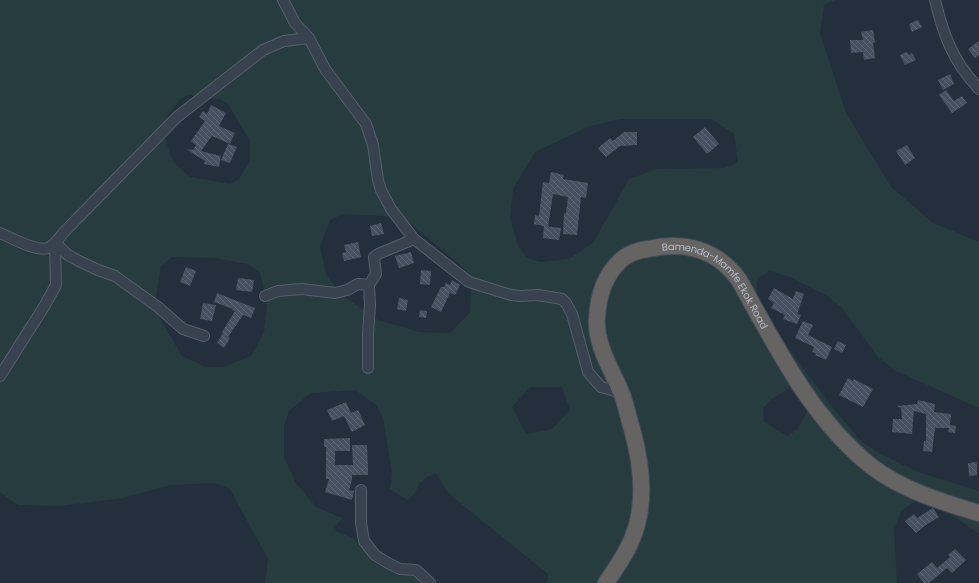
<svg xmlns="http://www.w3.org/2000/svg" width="979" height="583" viewBox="0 0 979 583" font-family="Poppins,sans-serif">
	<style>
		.green { fill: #263c3f; fill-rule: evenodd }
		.building { fill: url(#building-back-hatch) }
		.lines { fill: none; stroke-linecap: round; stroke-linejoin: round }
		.minor-casing { stroke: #565f6c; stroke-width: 12 }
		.trunk-casing { stroke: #434c59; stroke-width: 18 }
		.minor { stroke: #38414e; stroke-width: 10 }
		.trunk { stroke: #656462; stroke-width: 16 }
		.labels { text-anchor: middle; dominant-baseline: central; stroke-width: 3.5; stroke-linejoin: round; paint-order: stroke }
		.street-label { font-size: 10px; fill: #b4bcc9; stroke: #1d2633 }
	</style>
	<defs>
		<pattern id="building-back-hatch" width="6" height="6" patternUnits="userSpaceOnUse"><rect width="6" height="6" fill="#455162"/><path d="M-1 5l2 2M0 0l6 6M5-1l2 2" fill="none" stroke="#5d6877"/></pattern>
	</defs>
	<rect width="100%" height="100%" fill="#242f3e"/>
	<path class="green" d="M 0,0 L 835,0 L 824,5 L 820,33 L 846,113 L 891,187 L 933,223 L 979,242 L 979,408 L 896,371 L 878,357 L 842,308 L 826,295 L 790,277 L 770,271 L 758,278 L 756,288 L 761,308 L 772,327 L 833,408 L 862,442 L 879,453 L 918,472 L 979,491 L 979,533 L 970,528 L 936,503 L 917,500 L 901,511 L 894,531 L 897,583 L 545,583 L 548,580 L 548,574 L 454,498 L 447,491 L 436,473 L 427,477 L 419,484 L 415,493 L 408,500 L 390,489 L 392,474 L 383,417 L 375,404 L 355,390 L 311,393 L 289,411 L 284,426 L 284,457 L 296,483 L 316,507 L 342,518 L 335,527 L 336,531 L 354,539 L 361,548 L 373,557 L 413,572 L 426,583 L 265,583 L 268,559 L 230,489 L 216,483 L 170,485 L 123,498 L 60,506 L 18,505 L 0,492 ZM 189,95 L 219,99 L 228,104 L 250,141 L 250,161 L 239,179 L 230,184 L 190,177 L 175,164 L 170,155 L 165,136 L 167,116 L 180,99 ZM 620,119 L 712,119 L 734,134 L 738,162 L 725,168 L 656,169 L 629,179 L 593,243 L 569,259 L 540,262 L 527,258 L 518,246 L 510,218 L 513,189 L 535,152 L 590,126 ZM 343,214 L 403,217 L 466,270 L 471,284 L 470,313 L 450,333 L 420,332 L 378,320 L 343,296 L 326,275 L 320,246 L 330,220 ZM 172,257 L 215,258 L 248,264 L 260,273 L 267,303 L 264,332 L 251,356 L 223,367 L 206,367 L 182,356 L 154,308 L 161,266 ZM 530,387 L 562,387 L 570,410 L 552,429 L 526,434 L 512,407 ZM 789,388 L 808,410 L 797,430 L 787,436 L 764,422 L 763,408 L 773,398 Z"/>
	<path class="building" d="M 918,20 L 922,27 L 912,32 L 909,24 Z
		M 873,30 L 875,43 L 873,43 L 875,58 L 864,60 L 863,52 L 851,53 L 850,40 L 863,40 L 861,32 Z
		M 979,41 L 979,55 L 975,58 L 968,49 Z
		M 907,52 L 909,55 L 912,53 L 916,60 L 905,65 L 900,55 Z
		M 950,74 L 954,84 L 943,90 L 938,80 Z
		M 946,90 L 954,101 L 962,96 L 967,103 L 952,113 L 939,95 Z
		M 211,105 L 226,113 L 219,126 L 235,133 L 230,144 L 212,136 L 201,151 L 221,156 L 219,167 L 204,164 L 205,161 L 186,149 L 193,150 L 196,145 L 191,141 L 205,121 L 199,117 L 203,111 L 207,114 Z
		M 705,127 L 719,144 L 707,154 L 693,137 Z
		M 624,132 L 637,132 L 637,145 L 620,146 L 606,157 L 598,148 L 610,138 L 613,141 Z
		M 228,144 L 237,147 L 230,163 L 221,160 Z
		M 907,145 L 915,158 L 905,165 L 896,151 Z
		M 551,172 L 564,175 L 563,179 L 588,183 L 586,198 L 581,197 L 577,235 L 563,234 L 564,213 L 566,213 L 568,197 L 553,194 L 548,227 L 534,224 L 535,215 L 539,216 L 543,182 L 549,183 Z
		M 381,223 L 384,234 L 372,236 L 370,226 Z
		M 544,226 L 561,228 L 559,240 L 543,238 Z
		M 358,242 L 361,257 L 344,261 L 342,253 L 346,252 L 344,245 Z
		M 411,252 L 414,263 L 399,268 L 395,256 Z
		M 186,267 L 196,271 L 190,286 L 180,282 Z
		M 421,270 L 431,271 L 430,285 L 420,284 Z
		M 238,278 L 254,280 L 252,292 L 236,290 Z
		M 452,280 L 460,285 L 455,295 L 450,293 L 441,312 L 431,307 L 441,287 L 444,287 L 446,283 L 450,285 Z
		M 774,288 L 793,299 L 796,291 L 804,294 L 797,314 L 801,315 L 797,324 L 783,319 L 785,315 L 771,308 L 774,303 L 768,299 Z
		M 217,293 L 255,308 L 251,318 L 243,315 L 228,337 L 230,338 L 224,348 L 217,343 L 223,333 L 222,332 L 235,311 L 232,310 L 233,309 L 214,302 Z
		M 399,298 L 408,300 L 406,311 L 397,309 Z
		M 203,303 L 216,305 L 212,321 L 200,319 Z
		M 420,310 L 427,311 L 426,318 L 419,317 Z
		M 803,321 L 813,325 L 808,335 L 832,347 L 826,360 L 815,355 L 816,353 L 812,352 L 814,347 L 795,338 Z
		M 838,341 L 846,345 L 842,353 L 834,349 Z
		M 848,378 L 853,381 L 854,379 L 873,389 L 863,407 L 839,395 Z
		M 918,400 L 935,404 L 934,412 L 951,414 L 950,425 L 956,426 L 955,433 L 948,432 L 949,428 L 935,428 L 932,452 L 923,451 L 924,441 L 926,441 L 926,414 L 914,411 L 912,434 L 892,432 L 893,419 L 902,419 L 901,408 L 897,406 L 917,404 Z
		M 346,402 L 351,413 L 358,410 L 365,425 L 352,432 L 344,416 L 332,421 L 327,410 Z
		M 350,438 L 350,451 L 335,451 L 335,465 L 353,465 L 352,445 L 367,445 L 368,466 L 368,475 L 352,475 L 352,480 L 349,490 L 354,491 L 352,500 L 325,492 L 329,479 L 326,479 L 326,447 L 324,447 L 324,439 Z
		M 977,462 L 977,475 L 969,476 L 968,463 Z
		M 933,508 L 939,517 L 926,525 L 916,533 L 905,521 L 914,514 L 917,518 Z
		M 955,549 L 966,560 L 952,573 L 947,568 L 929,583 L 924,583 L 917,574 L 932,562 L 937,568 L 950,557 L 948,555 Z"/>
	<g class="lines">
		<g class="minor-casing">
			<path id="minor" d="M 283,0 L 295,23 L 309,38 L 325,69 L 366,124 L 373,145 L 378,180 L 381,190 L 391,209 L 414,239 L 469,282 L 511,295 L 521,296 L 538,295 L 562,299 L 566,303 L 572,314 L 588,372 L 601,387 L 622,393
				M 935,0 C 944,37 953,61 979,89
				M 0,233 C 12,238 36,252 48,248 C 55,245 60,237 64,232 L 177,117 L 263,50 L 284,41 L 309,38
				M 265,296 L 278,291 L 302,289 L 335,293 L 347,290 L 358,284 L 369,285 L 376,274 L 374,257 L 378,254 L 414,239
				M 368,368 L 368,333 L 370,305 L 369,285
				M 0,376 L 45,305 L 56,285 L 55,243 L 68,255 L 79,261 L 98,270 L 115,276 L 158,307 L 183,329 L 204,336
				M 361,490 L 361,523 L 364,541 L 375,555 L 388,563 L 400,569 L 416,570 L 430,583"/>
		</g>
		<g class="trunk-casing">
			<g id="trunk">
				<path id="s1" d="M 606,583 C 615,569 626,555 632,539 C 647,504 642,465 632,429 C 628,417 626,403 621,392 C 611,368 595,344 597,318 C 598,297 605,275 621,260 C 628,254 639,250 648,249 C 684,241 717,249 739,280 C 776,346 811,418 871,466 C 900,489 944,503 979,513"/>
			</g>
		</g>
		<use href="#minor" class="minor"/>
		<use href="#trunk" class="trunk"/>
	</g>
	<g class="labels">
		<g class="street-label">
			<text stroke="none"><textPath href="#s1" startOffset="460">Bamenda-Mamfe Ekok Road</textPath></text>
		</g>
	</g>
</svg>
